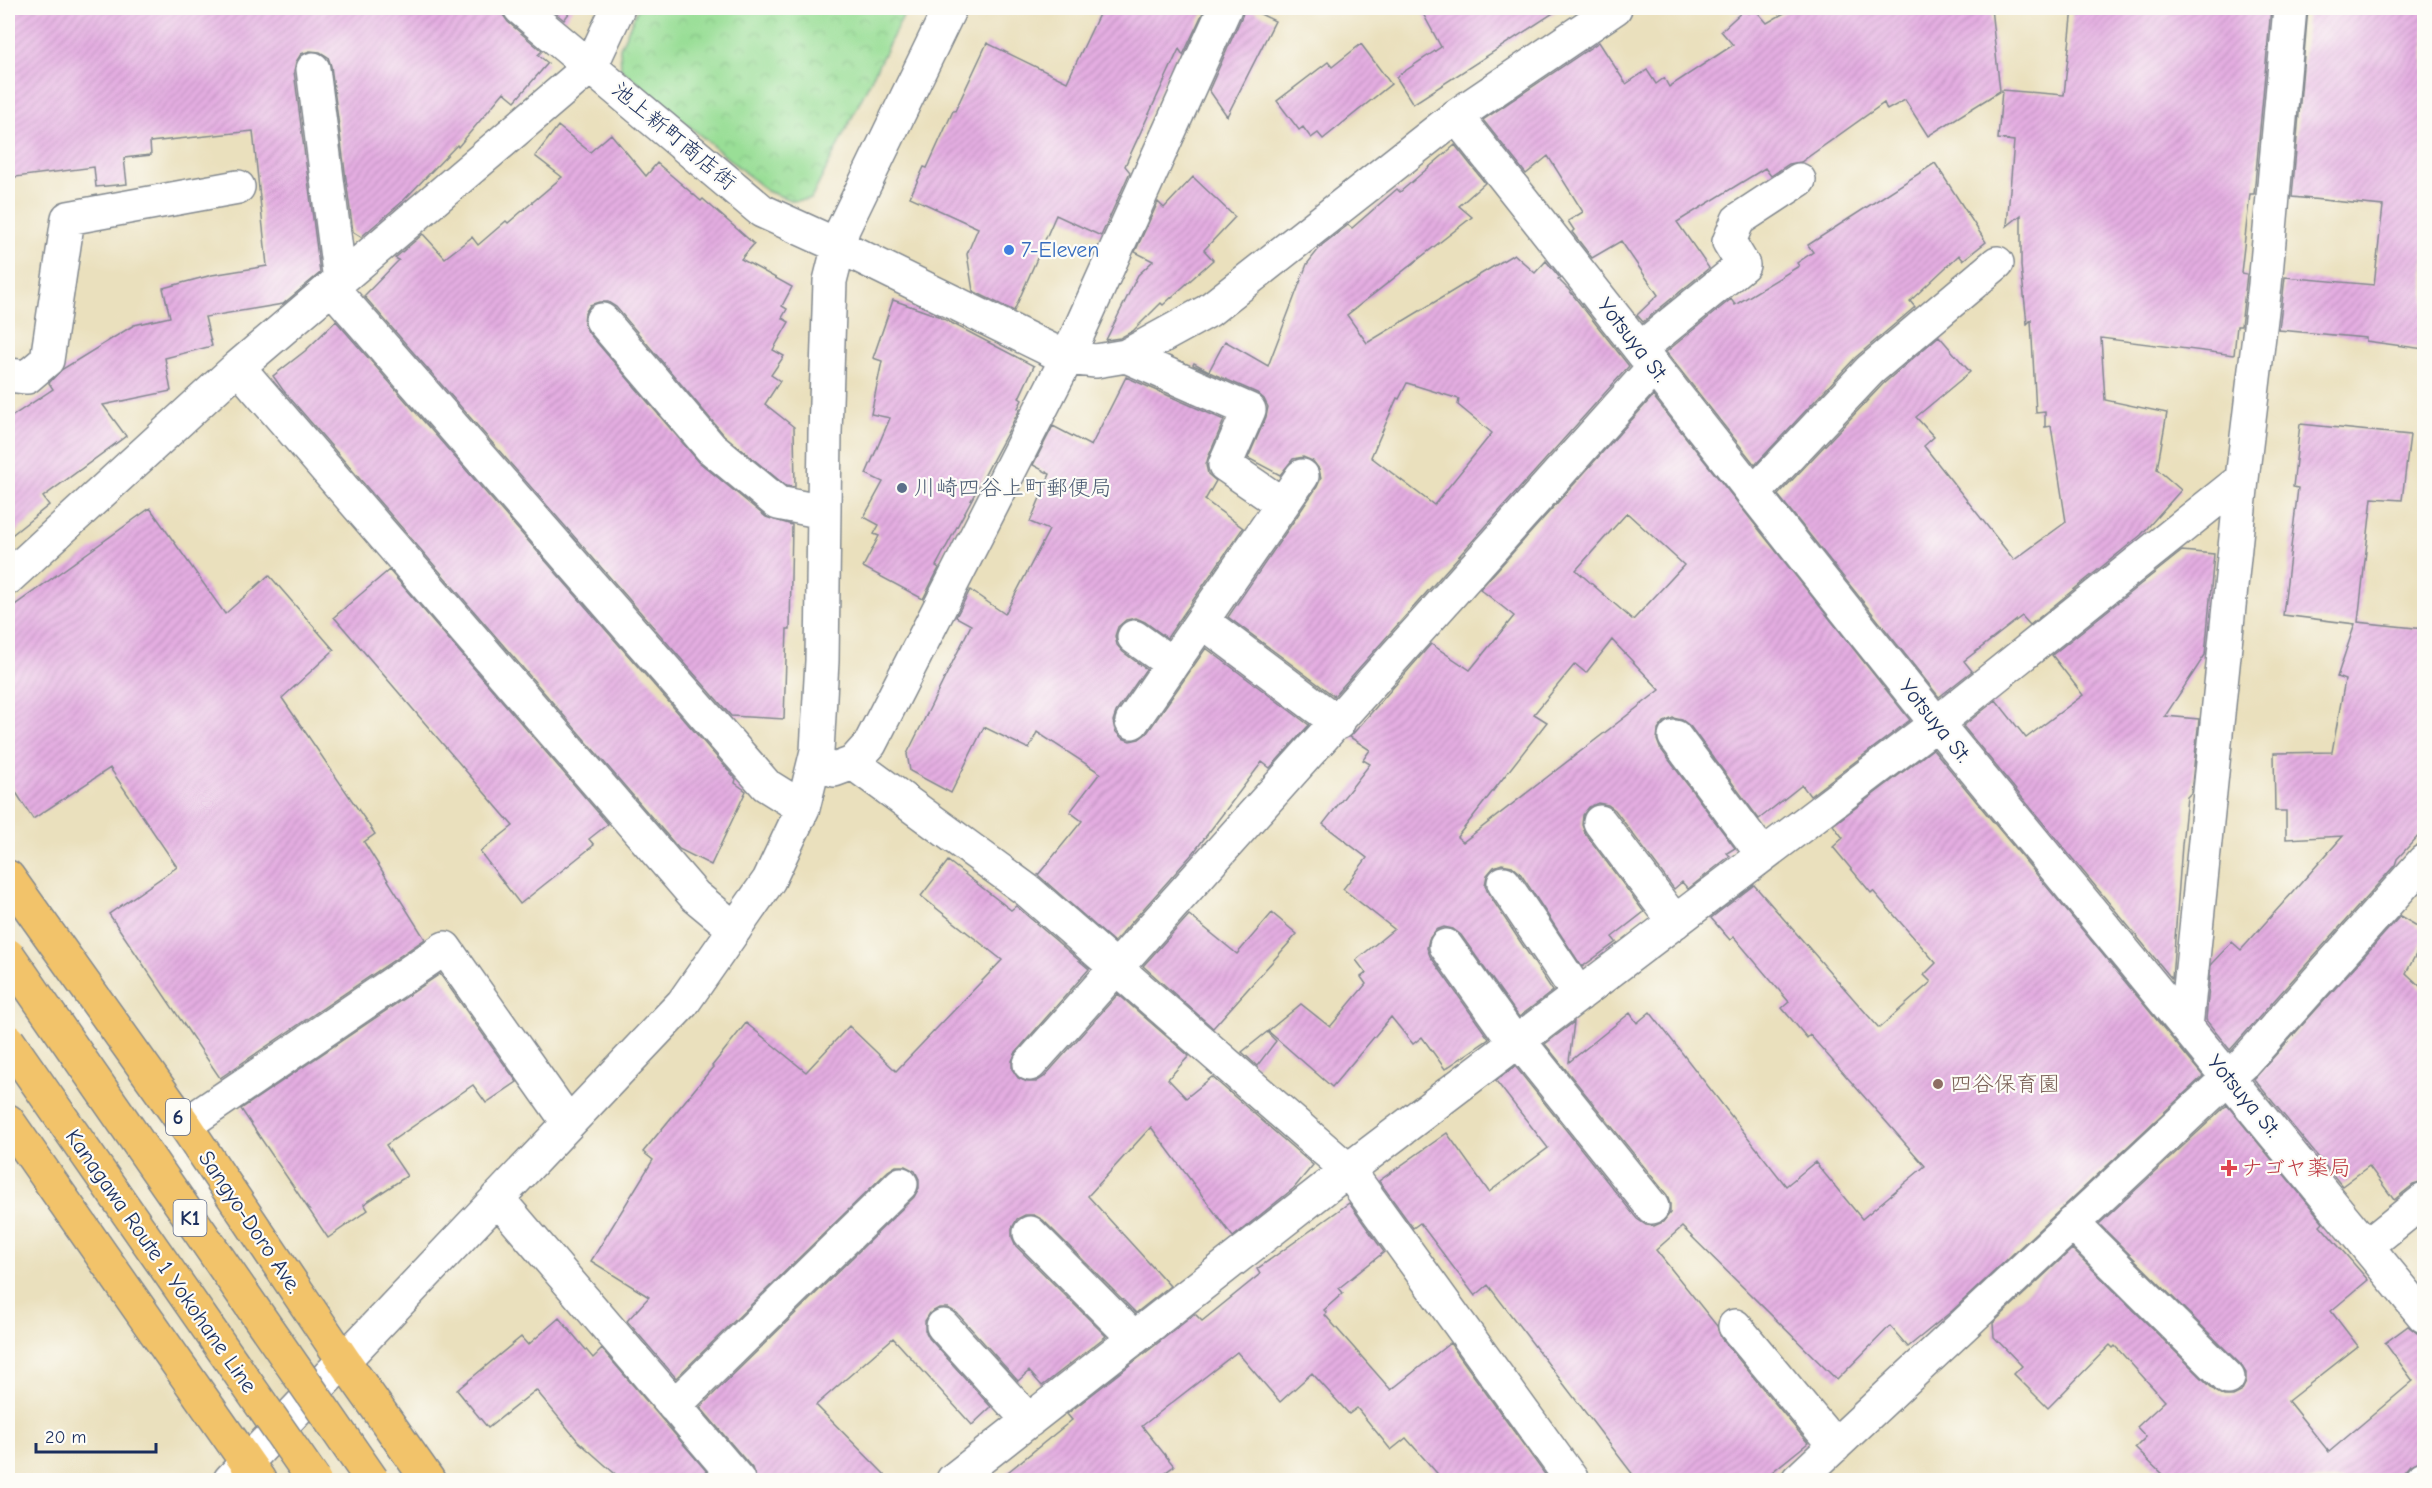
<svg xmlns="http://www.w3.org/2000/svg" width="2432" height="1488" viewBox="0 0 2432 1488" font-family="'Comic Neue','Klee One',sans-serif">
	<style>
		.park { fill: url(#park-crowns); stroke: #5a867a; stroke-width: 1.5 }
		.building { fill: url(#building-hatch); fill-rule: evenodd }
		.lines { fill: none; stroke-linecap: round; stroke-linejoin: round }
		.minor-casing { stroke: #82888e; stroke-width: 36 }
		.major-casing { stroke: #82888e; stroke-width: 36 }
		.minor { stroke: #fff; stroke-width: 33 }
		.major { stroke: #f2c36a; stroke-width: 33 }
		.highway-bridge-casing { stroke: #82888e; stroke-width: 36; stroke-linecap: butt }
		.highway-bridge { stroke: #f2c36a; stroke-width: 33 }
		.shop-dot { fill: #3f7fe0; stroke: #fdfcf7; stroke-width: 2 }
		.service-dot { fill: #5c6f8a; stroke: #fdfcf7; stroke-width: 2 }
		.education-dot { fill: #8d6e63; stroke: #fdfcf7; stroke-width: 2 }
		.health-dot { fill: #e0444e; stroke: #fdfcf7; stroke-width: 2 }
		.labels { text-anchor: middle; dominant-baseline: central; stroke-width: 4.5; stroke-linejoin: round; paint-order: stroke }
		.shield { fill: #fdfcf7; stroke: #5f6c8c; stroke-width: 1.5 }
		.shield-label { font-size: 21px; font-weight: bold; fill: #1b2f5e }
		.street-label { font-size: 22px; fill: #1b2f5e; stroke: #fdfcf7 }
		.shop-label { font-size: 22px; fill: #366cbe; stroke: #fdfcf7; text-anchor: start }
		.service-label { font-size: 22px; fill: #4e5e75; stroke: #fdfcf7; text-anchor: start }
		.education-label { font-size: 22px; fill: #785e54; stroke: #fdfcf7; text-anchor: start }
		.health-label { font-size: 22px; fill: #be3a42; stroke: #fdfcf7; text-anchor: start }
	</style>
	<defs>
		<pattern id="park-crowns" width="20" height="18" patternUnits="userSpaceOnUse" patternTransform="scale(1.5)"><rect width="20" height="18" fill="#99de96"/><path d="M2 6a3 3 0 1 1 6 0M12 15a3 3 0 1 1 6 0" fill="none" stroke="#83bf84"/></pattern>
		<pattern id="building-hatch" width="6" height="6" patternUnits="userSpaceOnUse" patternTransform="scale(1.5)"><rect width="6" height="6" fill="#e4ade1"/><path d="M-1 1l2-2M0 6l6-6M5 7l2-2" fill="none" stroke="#c395c3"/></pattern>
	</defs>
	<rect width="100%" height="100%" fill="#fdfcf7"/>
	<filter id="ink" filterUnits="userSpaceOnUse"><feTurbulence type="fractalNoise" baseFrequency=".0167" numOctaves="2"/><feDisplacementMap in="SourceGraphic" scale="12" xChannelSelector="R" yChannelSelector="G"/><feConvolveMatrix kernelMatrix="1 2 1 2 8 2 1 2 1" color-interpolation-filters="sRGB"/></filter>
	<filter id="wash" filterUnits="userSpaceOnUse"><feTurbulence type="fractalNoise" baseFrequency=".008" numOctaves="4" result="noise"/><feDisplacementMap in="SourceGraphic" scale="24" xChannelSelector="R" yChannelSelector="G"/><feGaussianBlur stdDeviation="1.35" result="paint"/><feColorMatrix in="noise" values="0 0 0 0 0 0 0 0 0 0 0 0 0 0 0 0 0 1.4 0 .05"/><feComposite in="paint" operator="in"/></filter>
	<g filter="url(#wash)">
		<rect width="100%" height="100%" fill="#eae0bd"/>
		<path class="park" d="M 638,8 L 907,8 L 811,199 L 793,201 L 767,191 L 621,69 L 620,48 Z"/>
		<g id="blocks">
			<path class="building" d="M 8,8 L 502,8 L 503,15 L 508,22 L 542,51 L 538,55 L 548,63 L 515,101 L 504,92 L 458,147 L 457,145 L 402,202 L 361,237 L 353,232 L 331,66 L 328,57 L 320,52 L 310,51 L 301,54 L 296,62 L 294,71 L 320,273 L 283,304 L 205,317 L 212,346 L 165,358 L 171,391 L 103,405 L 126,436 L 43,497 L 49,505 L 8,538 L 8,419 L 53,389 L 49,383 L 61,370 L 134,325 L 170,317 L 163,288 L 212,275 L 267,266 L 253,131 L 150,142 L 151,155 L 124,158 L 127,184 L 96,187 L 94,167 L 8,178 Z
				M 549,8 L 573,8 L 564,20 Z
				M 1102,8 L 1205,8 L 1183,55 L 1179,49 L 1125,166 L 1130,172 L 1101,236 L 1056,215 L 1014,311 L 973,291 L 967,254 L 978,228 L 910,197 L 924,167 L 927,168 L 953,111 L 955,111 L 987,43 L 1067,82 Z
				M 1244,8 L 1248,8 L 1275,21 L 1227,116 L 1209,90 L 1242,16 Z
				M 1420,8 L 1561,8 L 1413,104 L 1396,77 L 1441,47 Z
				M 1754,8 L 1767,23 L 1793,8 L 1991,8 L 2000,91 L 1928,136 L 1905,100 L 1887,110 L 1884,103 L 1801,162 L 1789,164 L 1771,176 L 1765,168 L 1677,222 L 1709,268 L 1643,322 L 1637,315 L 1658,295 L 1621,241 L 1592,258 L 1572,232 L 1574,230 L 1568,221 L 1583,212 L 1548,156 L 1526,174 L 1483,120 L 1599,42 L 1626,84 L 1647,70 L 1656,84 L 1664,78 L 1669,87 L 1733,45 L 1721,31 L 1745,9 L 1749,13 Z
				M 2073,8 L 2271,8 L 2254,194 L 2250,194 L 2241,273 L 2247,274 L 2241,326 L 2237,326 L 2234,355 L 2101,338 L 2105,400 L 2167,413 L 2157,469 L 2181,490 L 2141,535 L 2030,625 L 2022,616 L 1964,661 L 1972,671 L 1939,697 L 1778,495 L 1883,384 L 1939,336 L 1970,372 L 1916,417 L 1934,437 L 1924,446 L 2014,560 L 2066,522 L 2051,426 L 2045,427 L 2045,412 L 2036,413 L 2031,320 L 2027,324 L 2021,266 L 2021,215 L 2007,226 L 2014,141 L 1998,139 L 2002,90 L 2064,95 Z
				M 2308,8 L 2424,8 L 2424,349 L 2366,341 L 2366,338 L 2279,330 L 2285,277 L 2374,285 L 2383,206 L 2292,197 Z
				M 1361,44 L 1391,84 L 1323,139 L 1318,133 L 1311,138 L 1303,127 L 1299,130 L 1277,101 L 1328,62 L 1332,67 Z
				M 558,126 L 590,152 L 611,134 L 646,176 L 657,163 L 701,201 L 703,199 L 754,244 L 741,259 L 792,287 L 782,306 L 787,309 L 782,318 L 789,322 L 773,350 L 784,356 L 771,375 L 780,381 L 765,404 L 794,427 L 795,487 L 786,486 L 724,435 L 616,307 L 608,302 L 599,302 L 590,305 L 585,313 L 584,323 L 588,332 L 699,462 L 766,517 L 792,525 L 790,629 L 787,629 L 784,719 L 731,716 L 364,296 L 399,260 L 395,258 L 423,234 L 445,258 L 472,237 L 478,245 L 506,221 L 508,223 L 562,177 L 535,156 Z
				M 1455,145 L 1485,183 L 1459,206 L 1472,217 L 1347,315 L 1367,343 L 1514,254 L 1535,273 L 1546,261 L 1560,278 L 1558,279 L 1569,290 L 1629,366 L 1334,696 L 1228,617 L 1317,487 L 1321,478 L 1319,469 L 1313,461 L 1303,457 L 1293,459 L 1280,475 L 1248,458 L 1266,417 L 1268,407 L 1264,399 L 1257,393 L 1193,365 L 1194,363 L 1209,371 L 1225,341 L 1268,366 L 1307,264 L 1322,245 L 1348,225 L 1352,228 L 1397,189 L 1400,192 ZM 1407,383 L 1459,399 L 1458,405 L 1492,433 L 1434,505 L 1371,457 L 1397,398 L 1399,399 Z
				M 1935,163 L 1986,242 L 1963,260 L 1959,255 L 1910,301 L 1915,307 L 1856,357 L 1755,465 L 1666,352 L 1731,299 L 1735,305 L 1799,266 L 1797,263 L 1813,252 L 1808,245 Z
				M 1193,177 L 1235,217 L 1204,250 L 1213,260 L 1163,305 L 1161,303 L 1133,331 L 1120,338 L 1106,340 L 1138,275 L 1153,261 L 1135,252 L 1158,202 L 1164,208 Z
				M 893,300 L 938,316 L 1034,366 L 1019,398 L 1022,400 L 1018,408 L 1020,409 L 936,566 L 939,568 L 923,599 L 863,567 L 879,536 L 874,534 L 879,525 L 864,517 L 883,482 L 866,474 L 890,418 L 871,414 L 882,361 L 873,358 Z
				M 336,321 L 736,779 L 735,783 L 746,791 L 711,865 L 679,849 L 283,390 L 273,376 L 305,351 Z
				M 1126,377 L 1224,420 L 1208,458 L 1206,465 L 1208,474 L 1216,481 L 1205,500 L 1243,528 L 1167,638 L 1145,622 L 1136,618 L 1126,620 L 1118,627 L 1115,636 L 1117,645 L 1123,652 L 1146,669 L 1116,712 L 1113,721 L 1115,731 L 1122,738 L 1130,741 L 1139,739 L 1147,733 L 1206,648 L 1309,725 L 1270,768 L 1262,762 L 1194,852 L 1114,942 L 1038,875 L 1082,821 L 1070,812 L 1100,773 L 1037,732 L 1029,749 L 984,727 L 951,793 L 910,771 L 907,754 L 971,625 L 956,617 L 970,590 L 1005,614 L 1049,530 L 1030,522 L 1050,474 L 1033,465 L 1053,426 L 1091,446 Z
				M 1653,396 L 1910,720 L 1810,796 L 1802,785 L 1759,819 L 1690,726 L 1682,720 L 1673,718 L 1664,722 L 1658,730 L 1657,740 L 1660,748 L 1735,848 L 1727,853 L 1730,856 L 1688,889 L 1682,882 L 1674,889 L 1615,810 L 1608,805 L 1598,803 L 1589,807 L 1583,815 L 1582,825 L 1585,833 L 1644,912 L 1612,937 L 1616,942 L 1582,967 L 1520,873 L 1512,866 L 1502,864 L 1494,867 L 1487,875 L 1485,885 L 1488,893 L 1553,991 L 1519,1017 L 1461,935 L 1453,929 L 1444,927 L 1436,930 L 1429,939 L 1427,948 L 1430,956 L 1489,1039 L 1445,1069 L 1422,1037 L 1413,1044 L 1391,1017 L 1332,1087 L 1268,1031 L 1301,1004 L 1330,1027 L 1366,984 L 1361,977 L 1366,973 L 1356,960 L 1394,929 L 1343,889 L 1367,858 L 1323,824 L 1370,764 L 1363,760 L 1370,750 L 1350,737 L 1431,644 L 1470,670 L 1514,616 L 1480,589 ZM 1627,513 L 1684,565 L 1633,620 L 1576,570 ZM 1612,640 L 1660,690 L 1463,842 L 1457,837 L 1547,722 L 1534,714 L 1575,664 L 1586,673 Z
				M 2300,424 L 2410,435 L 2402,500 L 2372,498 L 2358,622 L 2424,629 L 2424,824 L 2423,831 L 2397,859 L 2395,865 L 2230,1050 L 2206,1020 L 2211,964 L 2232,942 L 2241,950 L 2343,836 L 2286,839 L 2286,811 L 2275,811 L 2274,753 L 2332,752 L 2345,680 L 2337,677 L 2355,624 L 2283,615 L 2298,488 L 2293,487 Z
				M 150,508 L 225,614 L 269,575 L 334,650 L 282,698 L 375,834 L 364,842 L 425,939 L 220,1078 L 109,914 L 177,867 L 110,768 L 33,819 L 8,780 L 8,610 Z
				M 2182,551 L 2214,554 L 2205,655 L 2165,716 L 2199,719 L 2191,793 L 2187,797 L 2182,845 L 2172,979 L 1963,726 L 1996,700 L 2026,738 L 2083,695 L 2052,655 Z
				M 389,570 L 608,824 L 589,839 L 594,845 L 520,904 L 480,852 L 513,826 L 334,617 Z
				M 1933,749 L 2203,1076 L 1952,1311 L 1908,1347 L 1890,1326 L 1837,1380 L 1682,1227 L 1656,1250 L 1717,1326 L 1721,1338 L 1808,1443 L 1762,1480 L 1637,1480 L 1488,1285 L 1475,1296 L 1420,1223 L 1413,1228 L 1379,1181 L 1447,1133 L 1489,1192 L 1548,1148 L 1496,1081 L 1515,1066 L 1637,1219 L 1646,1225 L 1654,1226 L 1663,1222 L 1670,1213 L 1670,1204 L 1667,1195 L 1545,1044 L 1574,1022 L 1569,1062 L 1630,1013 L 1637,1023 L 1650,1012 L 1786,1186 L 1815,1162 L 1862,1219 L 1925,1166 L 1810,1035 L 1807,1038 L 1782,1008 L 1789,1002 L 1734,937 L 1730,940 L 1711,918 L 1754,885 L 1879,1028 L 1931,982 L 1924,975 L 1936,963 L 1873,891 L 1871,893 L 1833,847 L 1843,838 L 1833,825 Z
				M 948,861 L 1011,910 L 1016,906 L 1089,969 L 1016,1052 L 1012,1061 L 1012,1069 L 1018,1078 L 1027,1082 L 1036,1082 L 1044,1077 L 1118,994 L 1189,1056 L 1168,1079 L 1186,1098 L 1212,1077 L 1313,1165 L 1294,1188 L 1233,1237 L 1151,1127 L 1088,1196 L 1170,1286 L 1136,1313 L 1043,1220 L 1034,1215 L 1025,1215 L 1017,1219 L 1012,1228 L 1012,1237 L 1016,1246 L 1106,1336 L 1042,1386 L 1029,1371 L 1018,1381 L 957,1313 L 948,1308 L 939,1308 L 930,1313 L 925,1321 L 925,1330 L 929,1338 L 991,1407 L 972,1425 L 893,1338 L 816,1405 L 890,1480 L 756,1480 L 752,1468 L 700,1407 L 914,1197 L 919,1188 L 919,1179 L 915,1171 L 905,1166 L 896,1166 L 888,1171 L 676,1378 L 627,1321 L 649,1297 L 591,1261 L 653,1160 L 643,1152 L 713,1067 L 712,1066 L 746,1023 L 806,1072 L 849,1026 L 896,1071 L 1002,960 L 921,896 Z
				M 1272,913 L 1297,934 L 1213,1028 L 1143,966 L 1189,915 L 1237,954 Z
				M 2400,916 L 2424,930 L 2424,939 L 2406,973 L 2424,990 L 2424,1182 L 2413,1185 L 2394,1200 L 2369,1166 L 2342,1186 L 2254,1079 Z
				M 440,974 L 517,1082 L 486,1103 L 473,1085 L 386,1145 L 407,1176 L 364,1204 L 368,1210 L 328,1238 L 241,1109 Z
				M 1267,1032 L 1276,1041 L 1257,1066 L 1242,1052 Z
				M 2227,1105 L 2323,1222 L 2320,1225 L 2368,1280 L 2331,1311 L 2358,1346 L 2288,1401 L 2329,1452 L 2413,1381 L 2385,1343 L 2408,1326 L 2417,1333 L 2424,1334 L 2424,1460 L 2410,1465 L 2405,1471 L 2401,1480 L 2168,1480 L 2135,1448 L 2146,1437 L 2137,1427 L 2165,1401 L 2115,1346 L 2113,1348 L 2110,1345 L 2048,1408 L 2014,1374 L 2022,1366 L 1994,1337 L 1993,1323 L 2072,1249 L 2215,1391 L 2224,1396 L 2233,1396 L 2241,1392 L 2246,1382 L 2246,1373 L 2241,1365 L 2099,1224 Z
				M 1349,1203 L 1384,1252 L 1339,1288 L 1343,1293 L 1324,1310 L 1327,1313 L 1325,1315 L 1391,1390 L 1450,1343 L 1549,1480 L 1443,1480 L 1406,1438 L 1391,1450 L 1357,1408 L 1349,1414 L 1312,1373 L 1280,1402 L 1237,1352 L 1142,1426 L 1174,1466 L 1155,1480 L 998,1480 L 1072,1420 L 1067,1414 L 1195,1314 L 1202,1321 L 1260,1274 L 1257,1269 Z
				M 559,1318 L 593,1358 L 602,1349 L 714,1480 L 622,1480 L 578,1441 L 536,1390 L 488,1428 L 457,1390 L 521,1337 L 528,1345 Z"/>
		</g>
	</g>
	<g filter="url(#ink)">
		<use href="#blocks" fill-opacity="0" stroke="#82888e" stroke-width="1.5"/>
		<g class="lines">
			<g class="minor-casing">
				<path id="minor" d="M 520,8 L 762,211 L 839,246 L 1067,358 L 1096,361 L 1126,356 L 1208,311 L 1456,116 L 1615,8
					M 313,69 L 340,281
					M 1456,116 C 1617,319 1775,523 1937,724 C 2099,922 2263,1118 2424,1316
					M 332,288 L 766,785 L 803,808
					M 602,320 L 711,448 L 778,503 L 824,512
					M 1641,348 L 1743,265 L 1729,242 L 1738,220 L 1799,180
					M 1126,356 L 1249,410 L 1225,465 L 1282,504
					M 238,367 L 695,896 L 735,929
					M 8,375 L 27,377 L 47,360 L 68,218 L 238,187
					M 1753,494 L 1870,370 L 1997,263
					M 8,578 L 238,367 L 591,66 L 618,8
					M 1202,621 L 1338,723
					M 1134,637 L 1172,664
					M 1132,722 L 1302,476
					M 1675,737 L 1763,855
					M 853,763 L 1028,891 L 1348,1170 L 1572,1480
					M 834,770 L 853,763 L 870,744 L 1067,358 L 1225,8
					M 1600,822 L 1675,922
					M 1504,883 L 1579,995
					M 1446,946 L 1515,1043
					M 2186,1027 L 2242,479 L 2265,285 L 2290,8
					M 1519,1041 L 1652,1207
					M 1030,1064 L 1654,367
					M 185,1125 L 445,948 L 568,1122
					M 497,1198 L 738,1480
					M 2072,1223 L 2228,1378
					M 1030,1233 L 1134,1338
					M 2367,1246 L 2424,1200
					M 943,1326 L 1029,1421
					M 1735,1326 L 1835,1446
					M 674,1406 L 901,1184
					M 230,1480 L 683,1003 L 769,880 L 803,808 L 817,751 L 822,661 L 825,433 L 830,281 L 843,229 L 950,8
					M 953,1480 L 1348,1170 L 1937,723 L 2242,479
					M 1798,1480 L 2244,1063 L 2424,861
					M 2421,1480 L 2424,1478"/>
			</g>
			<g class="major-casing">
				<path id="major" d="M 8,877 L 185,1125 L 344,1361 L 428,1480
					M 8,1121 L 259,1480"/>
			</g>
			<use href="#minor" class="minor"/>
			<use href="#major" class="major"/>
			<g class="highway-bridge-casing">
				<path id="highway-bridge" d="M 8,955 L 372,1480
					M 8,1041 L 314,1480"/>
			</g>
			<use href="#highway-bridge" class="highway-bridge"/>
		</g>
	</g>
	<circle class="shop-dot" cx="1009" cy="250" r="6"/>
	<circle class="service-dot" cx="902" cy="488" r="6"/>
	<circle class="education-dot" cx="1938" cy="1084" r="6"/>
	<path class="health-dot" d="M2226 1159h6v6h6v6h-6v6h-6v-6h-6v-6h6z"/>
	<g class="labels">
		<g class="shield">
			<rect x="166" y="1099" width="24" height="36" rx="4.5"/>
			<rect x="173.5" y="1200" width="33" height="36" rx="4.5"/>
		</g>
		<g class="shield-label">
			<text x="178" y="1117">6</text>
			<text x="190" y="1218">K1</text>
		</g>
		<g class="street-label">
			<text transform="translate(674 136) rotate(40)">池上新町商店街</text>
			<text transform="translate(1633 340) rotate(52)">Yotsuya St.</text>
			<text transform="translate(1935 721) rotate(51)">Yotsuya St.</text>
			<text transform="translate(2244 1096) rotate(50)">Yotsuya St.</text>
			<text transform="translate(250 1222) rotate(56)">Sangyo-Doro Ave.</text>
			<text transform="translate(161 1261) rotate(55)">Kanagawa Route 1 Yokohane Line</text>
		</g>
		<g class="shop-label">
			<text x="1021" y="250">7-Eleven</text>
		</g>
		<g class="service-label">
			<text x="914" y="488">川崎四谷上町郵便局</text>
		</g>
		<g class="education-label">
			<text x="1950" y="1084">四谷保育園</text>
		</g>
		<g class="health-label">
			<text x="2241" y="1168">ナゴヤ薬局</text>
		</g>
	</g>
	<rect width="2432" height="1488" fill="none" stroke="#fdfcf7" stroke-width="30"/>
	<path d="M36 1443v9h120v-9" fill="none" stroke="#1b2f5e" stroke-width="3"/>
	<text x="45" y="1443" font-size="18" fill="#1b2f5e" stroke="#fdfcf7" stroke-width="4.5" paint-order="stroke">20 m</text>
</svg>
